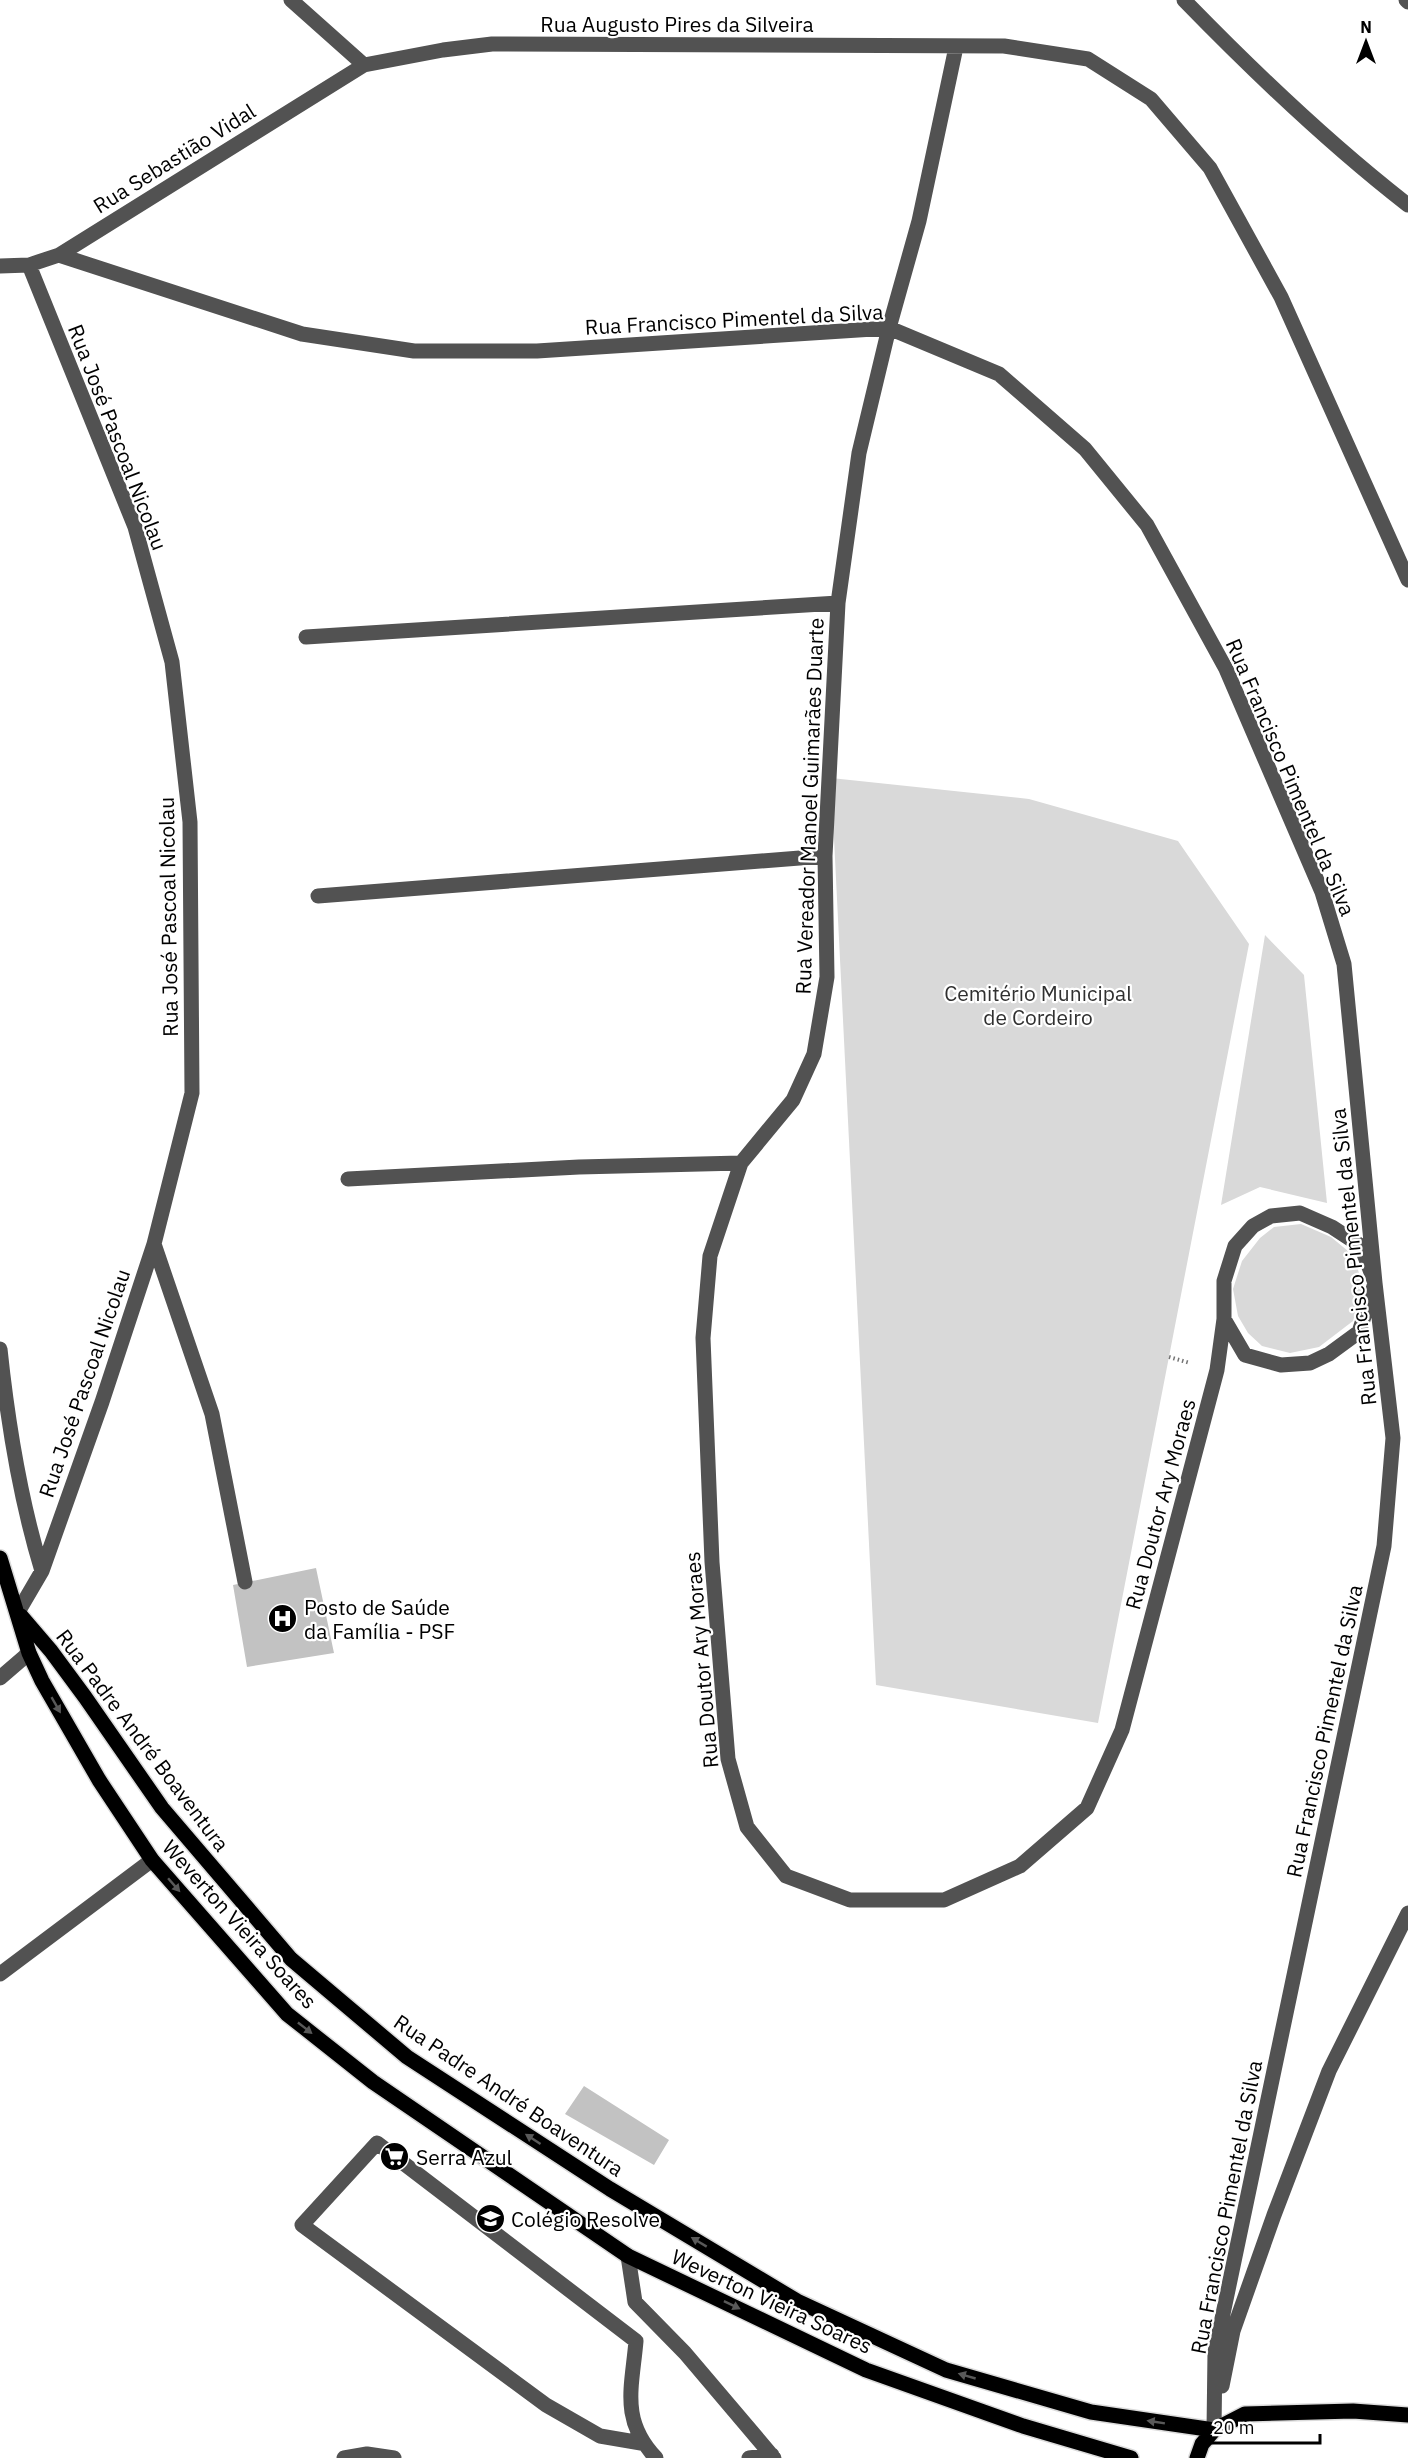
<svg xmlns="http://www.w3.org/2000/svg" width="1408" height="2458" viewBox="0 0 1408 2458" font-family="'IBM Plex Sans',sans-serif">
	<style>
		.green { fill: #d9d9d9 }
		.building { fill: #c2c2c2 }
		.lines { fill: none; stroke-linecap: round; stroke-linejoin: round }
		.major-casing { stroke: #dbdbdb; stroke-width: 18 }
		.path { stroke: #747474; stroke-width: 4; stroke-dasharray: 1.5 3; stroke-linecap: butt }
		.minor { stroke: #525252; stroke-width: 15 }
		.major { stroke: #000; stroke-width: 15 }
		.oneway { fill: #595959 }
		.labels { text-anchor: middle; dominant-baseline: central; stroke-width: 4.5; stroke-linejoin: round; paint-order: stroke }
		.street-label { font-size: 21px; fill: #000; stroke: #fff }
		.park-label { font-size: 21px; fill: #303030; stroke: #fff }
		.poi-label { font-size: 21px; fill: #000; stroke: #fff; text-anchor: start }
	</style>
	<rect width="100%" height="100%" fill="#fff"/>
	<path class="green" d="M831,778l198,21 149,42 71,103 -151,779 -222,-38z
		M1265,935l39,40 23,228 -67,-16 -39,18z
		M1301,1224l30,13 23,19 9,31 -10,34 -34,26 -29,6 -28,-7 -14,-13 -10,-17 -5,-27 9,-28 18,-23 14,-11z"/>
	<path class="building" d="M316,1568l18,85 -87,14 -14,-82z
		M584,2086l85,54 -15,25 -89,-51z"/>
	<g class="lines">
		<defs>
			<path id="major" d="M0,1558l29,95 13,28 57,99 53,80 135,154 86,68 255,174 238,114 157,56 108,32
				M21,1616l30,35 34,46 77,111 129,151 116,98 203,132 187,112 149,69 145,42 123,18
				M1197,2458l5,-14 12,-14 31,-16 108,-3 55,4"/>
		</defs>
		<use href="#major" class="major-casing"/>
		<path class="path" d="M1169,1357l21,6"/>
		<path class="minor" d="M291,0l73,65 79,-15 49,-6 512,2 84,13 63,40 59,69 71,129 127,283
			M1184,0c70,72 144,143 224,205
			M1406,0l2,2
			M59,255l243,79 112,17h123l352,-23 110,46 86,75 62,76 79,144 96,223 22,72 31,319 18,155 -9,108 -169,806 -1,78
			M29,265l106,262 37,135 18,160 2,271 -38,151 -52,158 -60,169
			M0,266l29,-1 30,-10 305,-190
			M306,637l532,-34
			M318,896l507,-40
			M741,1163l-31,93 -7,82 9,224 16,197 19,68 39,49 64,24h94l76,-34 67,-58 35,-78 95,-360 7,-51
			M348,1179l231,-12 162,-4 52,-63 21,-46 13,-77 -2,-121 13,-253 21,-150 30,-125 30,-107 37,-174
			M1300,1213l32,14 29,19 14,37 -16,49 -30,22 -19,9 -29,2 -36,-10 -21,-36v-38l11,-35 18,-20 18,-10z
			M154,1244l58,170 33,168
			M0,1349c8,76 20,150 42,222l-24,41
			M0,1678l29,-25
			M0,1974l152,-114
			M628,2256l7,46 50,51 89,105
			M1222,2386l11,-55 41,-116 55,-144 79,-158
			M641,2443l-41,-7 -54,-31 -244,-180 75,-82 259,198c-4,47 -16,79 20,117
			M344,2458l23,-4 27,4
			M749,2458l23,-3"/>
		<use href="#major" class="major"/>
	</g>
	<defs><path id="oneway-solid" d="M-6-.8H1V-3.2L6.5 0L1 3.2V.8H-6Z" transform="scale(1.5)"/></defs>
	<g class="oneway">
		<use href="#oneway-solid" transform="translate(56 1705) rotate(60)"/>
		<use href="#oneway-solid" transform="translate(174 1885) rotate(49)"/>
		<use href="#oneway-solid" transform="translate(305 2028) rotate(38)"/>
		<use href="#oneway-solid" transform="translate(533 2139) rotate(-147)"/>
		<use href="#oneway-solid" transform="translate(699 2242) rotate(-149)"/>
		<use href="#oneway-solid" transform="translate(732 2305) rotate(26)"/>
		<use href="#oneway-solid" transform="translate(967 2376) rotate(-164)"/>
		<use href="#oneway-solid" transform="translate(1156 2422) rotate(-171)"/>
	</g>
	<defs>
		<symbol id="hospital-disc" viewBox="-11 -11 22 22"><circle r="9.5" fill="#000" stroke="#fff"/><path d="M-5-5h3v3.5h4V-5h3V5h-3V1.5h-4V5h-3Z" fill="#fff"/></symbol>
		<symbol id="supermarket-disc" viewBox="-11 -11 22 22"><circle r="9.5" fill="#000" stroke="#fff"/><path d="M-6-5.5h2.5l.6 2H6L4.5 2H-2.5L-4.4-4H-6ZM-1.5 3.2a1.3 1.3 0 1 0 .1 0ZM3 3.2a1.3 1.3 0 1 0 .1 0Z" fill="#fff"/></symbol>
		<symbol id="school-disc" viewBox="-11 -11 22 22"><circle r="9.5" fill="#000" stroke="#fff"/><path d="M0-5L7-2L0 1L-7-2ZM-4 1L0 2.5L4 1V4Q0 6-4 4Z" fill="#fff"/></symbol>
	</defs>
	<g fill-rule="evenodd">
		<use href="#hospital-disc" x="266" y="1602" width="33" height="33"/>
		<use href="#supermarket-disc" x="378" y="2140" width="33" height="33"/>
		<use href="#school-disc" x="474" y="2202" width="33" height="33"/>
	</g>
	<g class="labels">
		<g class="street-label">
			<text x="677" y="24">Rua Augusto Pires da Silveira</text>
			<text transform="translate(174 158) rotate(-32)">Rua Sebastião Vidal</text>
			<text transform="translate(734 319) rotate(-3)">Rua Francisco Pimentel da Silva</text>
			<text transform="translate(118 437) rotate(69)">Rua José Pascoal Nicolau</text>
			<text transform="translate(1291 777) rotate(67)">Rua Francisco Pimentel da Silva</text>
			<text transform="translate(809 806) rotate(-88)">Rua Vereador Manoel Guimarães Duarte</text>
			<text transform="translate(168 917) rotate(-91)">Rua José Pascoal Nicolau</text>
			<text transform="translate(1353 1257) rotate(-96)">Rua Francisco Pimentel da Silva</text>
			<text transform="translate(84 1383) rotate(-71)">Rua José Pascoal Nicolau</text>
			<text transform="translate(1160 1504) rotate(-75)">Rua Doutor Ary Moraes</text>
			<text transform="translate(701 1660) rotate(-95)">Rua Doutor Ary Moraes</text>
			<text transform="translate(1324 1731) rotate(-78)">Rua Francisco Pimentel da Silva</text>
			<text transform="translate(143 1740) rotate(53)">Rua Padre André Boaventura</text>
			<text transform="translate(240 1924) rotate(48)">Weverton Vieira Soares</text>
			<text transform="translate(509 2095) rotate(34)">Rua Padre André Boaventura</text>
			<text transform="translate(1226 2207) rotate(-79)">Rua Francisco Pimentel da Silva</text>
			<text transform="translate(772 2301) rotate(25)">Weverton Vieira Soares</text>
		</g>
		<g class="park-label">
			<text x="1038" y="993">Cemitério Municipal<tspan x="1038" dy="24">de Cordeiro</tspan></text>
		</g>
		<g class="poi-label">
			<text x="304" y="1607">Posto de Saúde<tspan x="304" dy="24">da Família - PSF</tspan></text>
			<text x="416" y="2157">Serra Azul</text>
			<text x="511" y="2219">Colégio Resolve</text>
		</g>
	</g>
	<g transform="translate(1366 42)" stroke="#ffffff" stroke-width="4.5" paint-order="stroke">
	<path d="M0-4.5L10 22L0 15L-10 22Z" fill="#000000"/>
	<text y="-9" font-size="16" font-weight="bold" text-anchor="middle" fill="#000000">N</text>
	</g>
	<path d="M1204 2434v9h116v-9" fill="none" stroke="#000000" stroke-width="3"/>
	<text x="1213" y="2434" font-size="18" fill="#000000" stroke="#ffffff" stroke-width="4.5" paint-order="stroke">20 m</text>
</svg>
